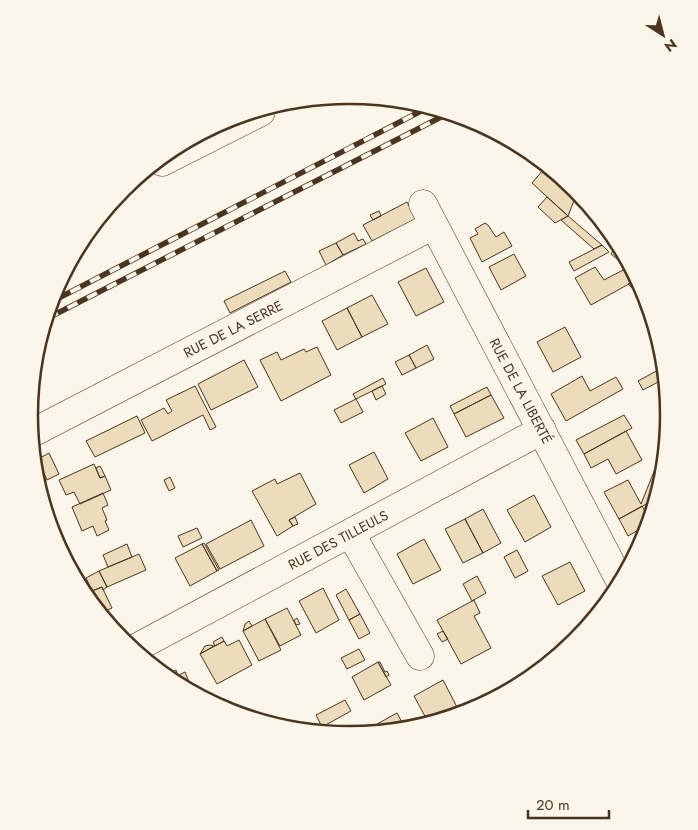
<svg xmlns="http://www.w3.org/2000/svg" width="698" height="830" viewBox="0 0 698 830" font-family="Jost,sans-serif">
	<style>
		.building { fill: #ecdcbc; stroke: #4a3520 }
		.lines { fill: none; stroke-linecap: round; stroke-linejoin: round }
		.minor-casing { stroke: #4a3520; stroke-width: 29 }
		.minor { stroke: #fbf6e9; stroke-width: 28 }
		.rail-casing { stroke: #4a3520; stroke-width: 5.5 }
		.rail { stroke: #fbf6e9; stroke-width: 4; stroke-dasharray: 11; stroke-linecap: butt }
		.labels { text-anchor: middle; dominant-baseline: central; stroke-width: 4; stroke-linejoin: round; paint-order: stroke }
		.street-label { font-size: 14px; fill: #4a3520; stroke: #fbf6e9 }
		.rim { fill: none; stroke: #4a3520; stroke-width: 2.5 }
	</style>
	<rect width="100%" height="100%" fill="#fbf6e9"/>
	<path class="building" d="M543,167l33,22 1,2 -2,7 -33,-29z
		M543,170l32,28 -7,18 -36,-33z
		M547,197l21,19 -13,7 -17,-16z
		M407,202l9,17 -44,22 -9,-16z
		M379,211l2,5 -8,4 -3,-5z
		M568,216l34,29 -8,4 -33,-29z
		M485,223l3,2 8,12 8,-5 8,14 -30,16 -12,-24 8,-4 -3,-5z
		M354,233l4,8 5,-2 3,5 -23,11 -7,-12z
		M336,243l7,12 -17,10 -7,-14z
		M602,245l7,7 -35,19 -5,-9z
		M615,247l15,23 -19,-16z
		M514,254l12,22 -25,14 -12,-23z
		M595,267l9,13 23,-12 9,12 -45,25 -16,-27z
		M426,268l18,34 -28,14 -18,-34z
		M285,271l6,11 -61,31 -6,-12z
		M636,280l9,13 2,9 -19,-18z
		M372,295l16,29 -26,13 -15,-29z
		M347,308l15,29 -25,13 -15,-29z
		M565,327l16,30 -28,15 -16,-30z
		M427,345l7,14 -18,9 -7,-13z
		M317,347l14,28 -50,26 -21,-41 17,-8 4,8 23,-11 2,3z
		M409,355l7,13 -14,7 -7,-13z
		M244,360l14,27 -47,23 -13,-26z
		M660,369l2,11 -19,10 -5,-9z
		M582,376l8,15 26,-14 7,12 -57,32 -15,-27z
		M383,378l3,6 -30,15 -3,-5z
		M195,386l21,41 -6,3 -7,-15 -51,26 -11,-21 23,-12 4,6 4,-3 -6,-11z
		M382,386l4,8 -10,6 -4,-9z
		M487,387l4,8 -37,19 -4,-8z
		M491,395l13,23 -38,19 -12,-23z
		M356,399l7,13 -22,11 -7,-13z
		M624,415l8,13 -48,26 -8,-14z
		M137,416l8,17 -50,24 -9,-16z
		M433,418l15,29 -27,14 -16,-28z
		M626,431l16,29 -26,14 -8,-15 -17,9 -7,-14z
		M374,452l14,27 -24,14 -15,-28z
		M49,453l10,21 -12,6 -9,-21z
		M659,459l1,1 -8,41 -33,18 -15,-27 24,-12 13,24z
		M94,464l6,14 5,-2 6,14 -31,14 -6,-12 -8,3 -7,-15z
		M100,466l5,10 -5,2 -4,-10z
		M300,473l16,31 -27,16 4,6 -16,10 -25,-45 23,-12 2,5z
		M170,477l5,11 -6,3 -5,-11z
		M103,493l5,12 -6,3 5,12 -2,1 4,9 -12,6 -4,-10 -11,5 -10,-24z
		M534,495l17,32 -26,15 -18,-32z
		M642,506l7,12 -2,7 -19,11 -9,-17z
		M483,509l18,34 -18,10 -18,-34z
		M295,517l3,7 -5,2 -4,-6z
		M465,519l18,34 -20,10 -18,-34z
		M251,520l13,26 -44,23 -14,-25z
		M197,528l5,10 -19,9 -5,-11z
		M424,539l17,31 -28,14 -16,-30z
		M204,543l15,27 -2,1 -15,-27z
		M127,544l5,13 -24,10 -5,-12z
		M202,544l15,27 -27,15 -15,-28z
		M517,550l11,21 -13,7 -11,-21z
		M139,554l7,16 -39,17 -8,-16z
		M570,562l15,29 -27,14 -16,-29z
		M99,571l8,16 -4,3 -1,-3 -10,4 -6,-13z
		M477,576l9,17 -14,8 -9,-17z
		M102,587l10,21 -9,4 -11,-21z
		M323,588l16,32 -23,13 -17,-32z
		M346,589l14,25 -11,6 -13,-25z
		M474,600l6,13 -6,3 17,32 -30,16 -24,-44z
		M287,608l14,27 -21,11 -15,-27z
		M360,614l10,19 -11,6 -10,-19z
		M297,618l3,6 -4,1 -2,-5z
		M265,619l16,31 -22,11 -16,-30z
		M249,621l3,5 -9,5 2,-7z
		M443,631l5,8 -6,3 -5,-8z
		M222,637l2,4 -9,5 -2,-4z
		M239,640l13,25 -35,19 -17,-30 24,-13 3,5z
		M210,645l4,1 -14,8 5,-8z
		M359,649l6,11 -18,9 -6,-11z
		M378,662l13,23 -27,15 -12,-23z
		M378,662h2l5,10 2,-1 2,4 -3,2z
		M176,670l2,5 -3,2 -5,-4z
		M185,672l6,15 -16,-10z
		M443,680l15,29 -14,7 -17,4 -13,-24z
		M345,700l6,11 -29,16 -6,-12z
		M397,713l6,11 -24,5 -2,-5z"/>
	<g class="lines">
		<defs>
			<path id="minor" d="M162,162l99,-50
				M423,204l195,373
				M32,433l402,-208
				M351,534l69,122
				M134,649l408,-219"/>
		</defs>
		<use href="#minor" class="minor-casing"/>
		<use href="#minor" class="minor"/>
		<defs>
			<path id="rail" d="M51,302l372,-192
				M48,318l399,-204"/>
		</defs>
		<use href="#rail" class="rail-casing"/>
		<use href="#rail" class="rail"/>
	</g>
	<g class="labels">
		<g class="street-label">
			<text transform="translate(233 329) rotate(-27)">RUE DE LA SERRE</text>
			<text transform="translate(521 391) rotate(62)">RUE DE LA LIBERTÉ</text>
			<text transform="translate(338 540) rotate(-28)">RUE DES TILLEULS</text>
		</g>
	</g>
	<path d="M0 0H698V830H0ZM38 415a311 311 0 1 1 622 0a311 311 0 1 1-622 0Z" fill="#fbf6e9" fill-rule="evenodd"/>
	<path class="rim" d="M38 415a311 311 0 1 1 622 0a311 311 0 1 1-622 0Z"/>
	<g transform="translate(663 35) rotate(144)" stroke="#fbf6e9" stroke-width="4" paint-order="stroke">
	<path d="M0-4L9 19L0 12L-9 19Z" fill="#4a3520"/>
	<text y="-8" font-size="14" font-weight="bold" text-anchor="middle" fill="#4a3520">N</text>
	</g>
	<path d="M528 810v8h81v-8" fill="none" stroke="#4a3520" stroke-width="2.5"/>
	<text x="536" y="810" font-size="15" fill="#4a3520" stroke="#fbf6e9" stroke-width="4" paint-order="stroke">20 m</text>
</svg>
